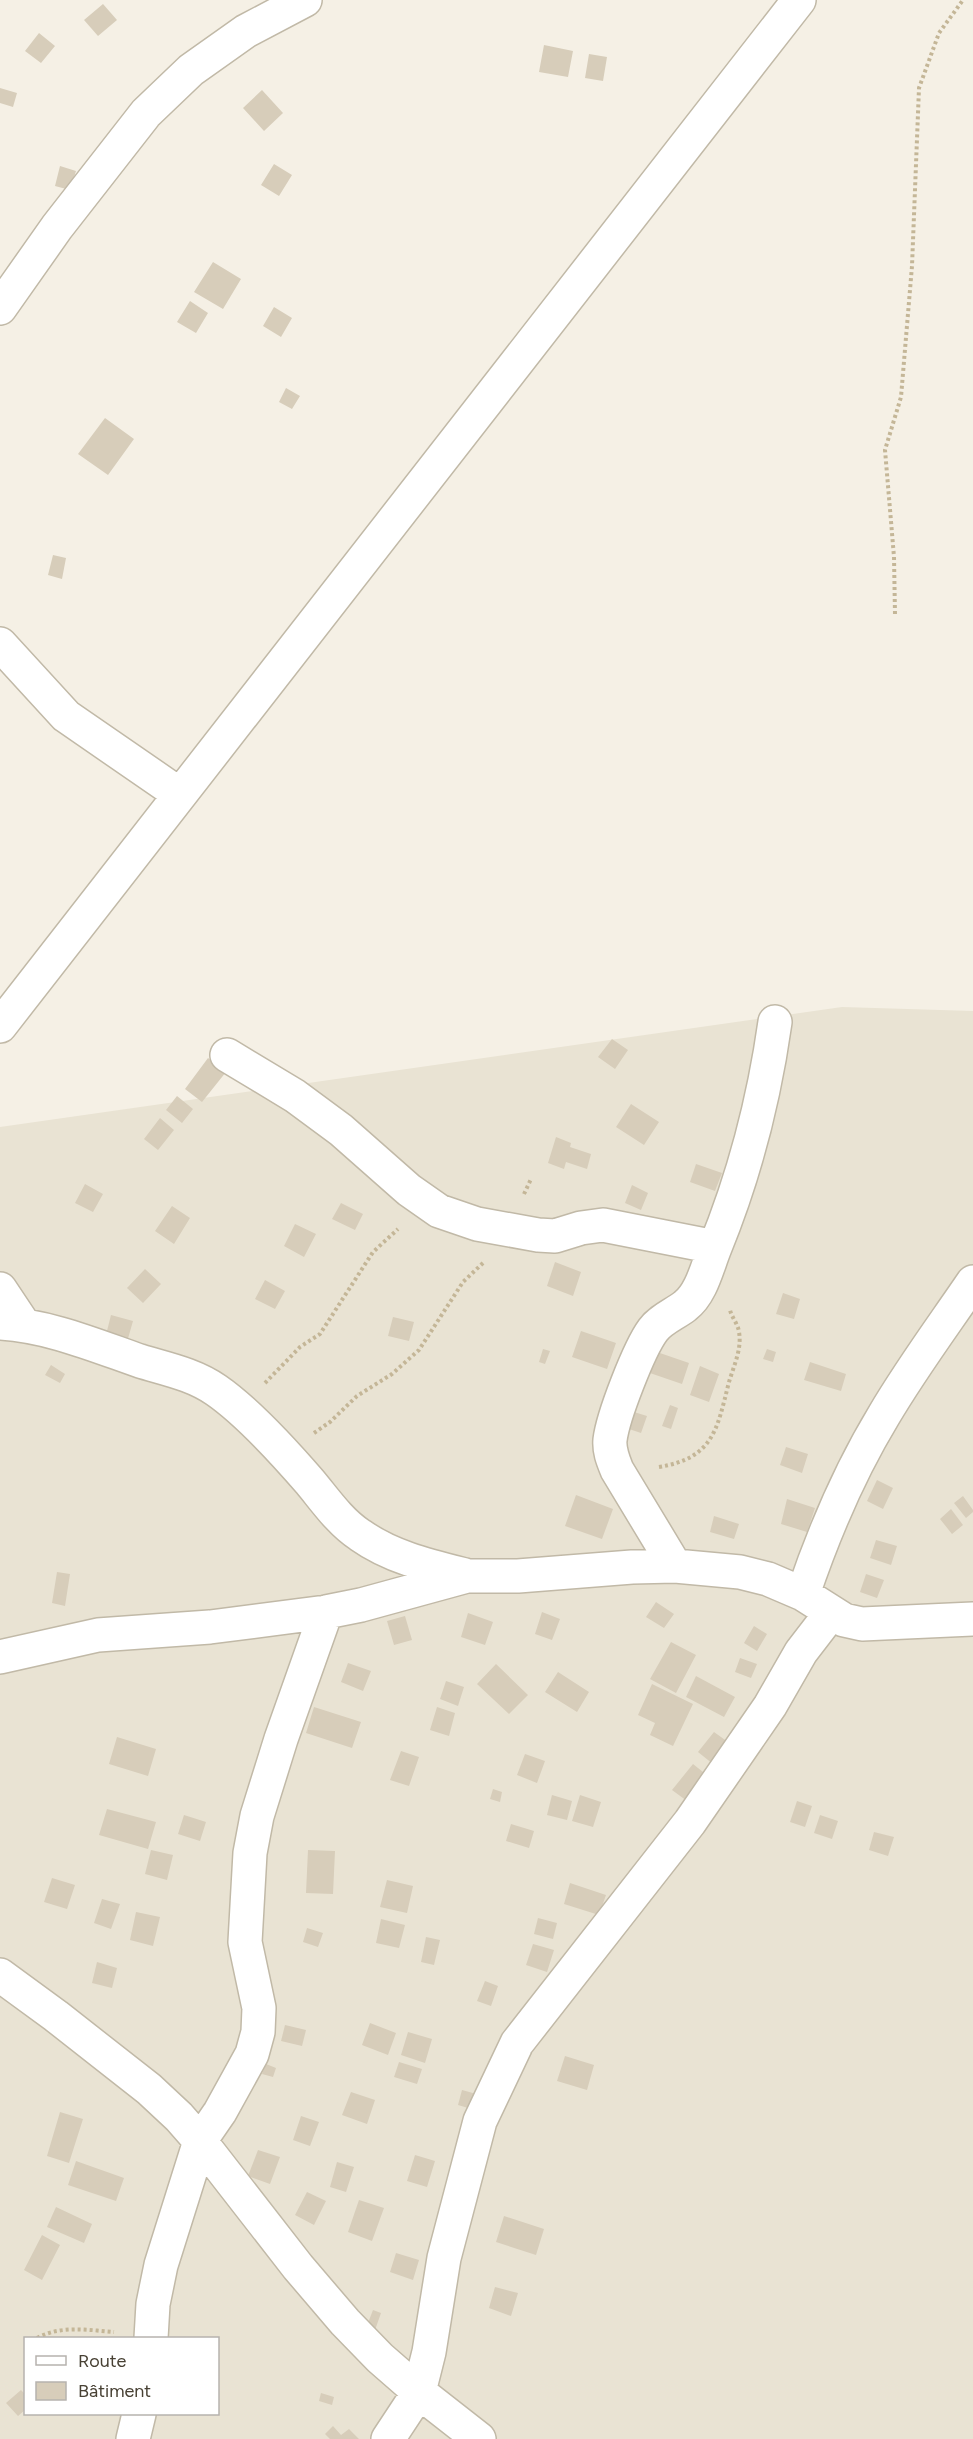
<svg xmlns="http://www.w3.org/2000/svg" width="973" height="2439" viewBox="0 0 973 2439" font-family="Figtree,sans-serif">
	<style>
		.residential { fill: #e9e3d3; fill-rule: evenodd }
		.building { fill: #d7cdba }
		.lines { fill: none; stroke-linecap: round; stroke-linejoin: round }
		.minor-casing { stroke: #c1b9a7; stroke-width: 36 }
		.path { stroke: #c4b697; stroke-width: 4; stroke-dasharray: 3 3; stroke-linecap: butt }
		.minor { stroke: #fff; stroke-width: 33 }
	</style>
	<rect width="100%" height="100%" fill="#f5f0e5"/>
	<path class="residential" d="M842,1007l131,4v1428h-973v-1312zM26,2338h192v76h-192z"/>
	<path class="building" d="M103,4l14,16 -19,16 -14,-16z
		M39,33l16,13 -14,17 -16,-12z
		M544,45l29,6 -5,26 -29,-5z
		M589,54l18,3 -4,24 -18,-3z
		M0,88l17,5 -4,14 -13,-4z
		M262,90l21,23 -19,18 -21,-23z
		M274,164l18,11 -13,21 -18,-11z
		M60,166l16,5 -6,19 -15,-4z
		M213,262l28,17 -18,30 -29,-17z
		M190,301l18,12 -12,20 -19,-11z
		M274,307l18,11 -11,19 -18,-11z
		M286,388l14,8 -8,13 -13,-7z
		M105,418l29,21 -26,36 -30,-21z
		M53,555l13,3 -4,21 -14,-4z
		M612,1039l16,11 -13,19 -17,-12z
		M208,1058l18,14 -24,30 -17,-13z
		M177,1096l16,13 -11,14 -16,-13z
		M631,1104l28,18 -15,23 -28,-18z
		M160,1118l14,12 -16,20 -14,-11z
		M556,1137l15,6 -1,4 21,7 -4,15 -21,-7 -2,7 -16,-6z
		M696,1164l26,9 -7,18 -25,-9z
		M85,1184l18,10 -10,18 -18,-9z
		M632,1185l16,8 -7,17 -16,-7z
		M341,1203l22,11 -8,16 -23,-11z
		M172,1206l18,12 -16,26 -19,-13z
		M295,1224l21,10 -12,23 -20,-11z
		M555,1262l26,10 -8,24 -26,-10z
		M145,1269l16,15 -18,19 -16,-15z
		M265,1280l20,11 -10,18 -20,-10z
		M783,1293l17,6 -6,20 -18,-5z
		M111,1315l22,6 -6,21 -21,-7z
		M393,1317l21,5 -5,19 -21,-5z
		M581,1331l35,12 -9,26 -35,-12z
		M543,1349l7,2 -5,13 -6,-2z
		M767,1349l9,3 -3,10 -10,-3z
		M654,1351l35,12 -7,21 -35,-12z
		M810,1362l36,12 -5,17 -37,-11z
		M51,1365l14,9 -5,9 -15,-8z
		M700,1366l19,8 -10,28 -19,-7z
		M670,1405l8,3 -7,21 -9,-3z
		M634,1412l13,4 -6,17 -12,-4z
		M786,1447l22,7 -6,19 -22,-8z
		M877,1480l16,8 -10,21 -16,-8z
		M576,1495l37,14 -11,30 -37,-13z
		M963,1496l10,14v2l-7,6 -12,-15z
		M787,1499l28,9 -8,24 -26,-8z
		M951,1509l12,16 -11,9 -12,-15z
		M714,1516l25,8 -5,15 -24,-7z
		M876,1540l21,6 -6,19 -21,-7z
		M57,1572l13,2 -5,32 -13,-3z
		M866,1574l18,6 -7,18 -17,-6z
		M656,1602l18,12 -10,14 -18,-11z
		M542,1612l18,7 -8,21 -17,-6z
		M468,1613l25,9 -8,23 -24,-8z
		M405,1616l7,24 -18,5 -7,-24z
		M754,1626l13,8 -10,17 -13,-8z
		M671,1642l25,13 -20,38 -26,-14z
		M740,1658l17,6 -6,14 -16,-6z
		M348,1663l23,8 -8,20 -22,-9z
		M496,1664l32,31 -19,19 -32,-30z
		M558,1672l31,20 -12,20 -32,-20z
		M696,1676l39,21 -11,20 -38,-20z
		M446,1681l18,6 -6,19 -18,-7z
		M652,1684l41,20 -20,42 -23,-11 5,-12 -17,-8z
		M314,1707l47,15 -9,26 -46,-15z
		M437,1707l18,6 -6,23 -19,-6z
		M714,1732l21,15 -17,21 -20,-16z
		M117,1737l39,12 -8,27 -39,-12z
		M401,1751l18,6 -10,29 -19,-6z
		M525,1754l20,7 -8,22 -20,-8z
		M693,1764l15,12 -21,25 -15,-11z
		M493,1789l9,3 -2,10 -10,-3z
		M552,1795l20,6 -5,19 -20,-5z
		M580,1795l21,7 -8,25 -21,-6z
		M797,1801l15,5 -7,21 -15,-5z
		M107,1809l49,13 -8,27 -49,-14z
		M184,1815l22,7 -6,19 -22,-7z
		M820,1815l18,6 -6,18 -18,-6z
		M511,1824l23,7 -5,17 -23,-7z
		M874,1832l20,5 -6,19 -19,-6z
		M151,1850l22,5 -6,25 -22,-6z
		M308,1850l27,1 -2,43 -27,-1z
		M52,1878l23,7 -8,24 -23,-7z
		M387,1880l26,6 -6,27 -27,-6z
		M570,1883l36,12 -7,20 -35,-11z
		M102,1899l18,5 -9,25 -17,-6z
		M136,1912l24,5 -7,29 -23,-6z
		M538,1918l19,5 -4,16 -19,-5z
		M381,1919l24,6 -6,23 -23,-5z
		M307,1928l16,5 -5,14 -15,-5z
		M426,1937l14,3 -6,25 -13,-3z
		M533,1944l21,6 -7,22 -21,-7z
		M97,1962l20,6 -5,20 -20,-5z
		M485,1981l13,5 -7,20 -14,-5z
		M370,2023l26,10 -8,22 -26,-10z
		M285,2025l21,5 -4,16 -21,-5z
		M408,2032l24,7 -7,24 -24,-8z
		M565,2056l29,9 -7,25 -30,-9z
		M399,2062l23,7 -5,15 -23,-7z
		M266,2064l10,4 -3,9 -11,-3z
		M462,2090l18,5 -5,15 -17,-5z
		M351,2092l24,8 -8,24 -25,-9z
		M60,2112l23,7 -14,44 -22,-7z
		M301,2116l18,6 -9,24 -17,-6z
		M258,2150l22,7 -10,27 -22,-8z
		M415,2155l20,6 -8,26 -20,-6z
		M76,2161l48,17 -8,23 -48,-16z
		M337,2162l17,5 -8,25 -16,-5z
		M307,2192l19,9 -12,24 -19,-10z
		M359,2200l25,8 -12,33 -24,-9z
		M56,2207l36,17 -8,19 -37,-16z
		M504,2216l40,13 -8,26 -40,-13z
		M42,2235l18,10 -18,35 -18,-10z
		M396,2253l23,7 -6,20 -23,-8z
		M495,2287l23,6 -7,23 -22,-8z
		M373,2310l8,3 -6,17 -9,-2z
		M21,2390l5,5v14l-8,7 -12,-13z
		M321,2393l13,4 -2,8 -13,-4z
		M333,2426l8,9 8,-6 10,10h-29l-5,-5z"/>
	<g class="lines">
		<defs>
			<path id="minor" d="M0,308l57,-81 89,-114 45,-43 55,-39 59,-31
				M0,644l66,72 113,78
				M0,1026l799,-1026
				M227,1055l68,41 46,34 68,60 30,21 38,13 61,11 17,1 26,-8 22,-3 112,22
				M0,1289l24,36
				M0,1323c49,3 94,22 140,38 26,8 53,13 76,29 32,22 68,62 94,92 15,18 30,40 50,53 31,22 69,31 105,40
				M675,1566l-58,-96c-4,-10 -8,-19 -7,-30 3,-24 29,-91 43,-110 8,-11 22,-16 32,-24 16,-12 22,-38 29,-56 30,-73 50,-150 61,-228
				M803,1594c21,-62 47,-123 81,-179 27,-46 59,-89 89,-133
				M0,1657l98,-22 112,-8 116,-15 35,-7 106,-29h51l114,-9 43,-1 65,6 28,7 35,15 41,26 18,4 111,-5
				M0,1975l56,41 93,73 30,28 21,24 98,126 47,55 35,36 39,34 60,47
				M151,2338l2,-34 8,-39 39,-124 20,-29 32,-58 6,-22 1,-24 -14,-66 5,-89 7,-37 24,-77 45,-127
				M133,2439l6,-25
				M388,2439l31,-47 10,-40 15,-94 36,-137 37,-78 173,-221 80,-116 31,-54 30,-39"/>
		</defs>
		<use href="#minor" class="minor-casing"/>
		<path class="path" d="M895,614l-1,-57 -9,-107 16,-53 11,-131 7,-178 20,-55 24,-33
			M524,1194l7,-15
			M265,1383l35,-36 20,-13 53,-82 25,-23
			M314,1433l16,-11 27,-26 35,-22 27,-24 44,-68 21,-20
			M659,1467c55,-9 58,-38 70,-85 5,-17 13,-33 10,-50 -1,-8 -7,-14 -9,-22
			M37,2338c24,-13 51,-8 77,-6"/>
		<use href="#minor" class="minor"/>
	</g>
	<rect x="24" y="2337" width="195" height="78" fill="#ffffff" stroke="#b6b3ae" stroke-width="1.5"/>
	<rect x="36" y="2356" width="30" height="9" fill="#ffffff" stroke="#b6b3ae" stroke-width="1.5"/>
	<text x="78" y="2367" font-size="18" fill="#484134">Route</text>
	<rect x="36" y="2382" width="30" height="18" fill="#d7cdba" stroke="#b6b3ae" stroke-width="1.5"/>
	<text x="78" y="2397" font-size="18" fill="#484134">Bâtiment</text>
</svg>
